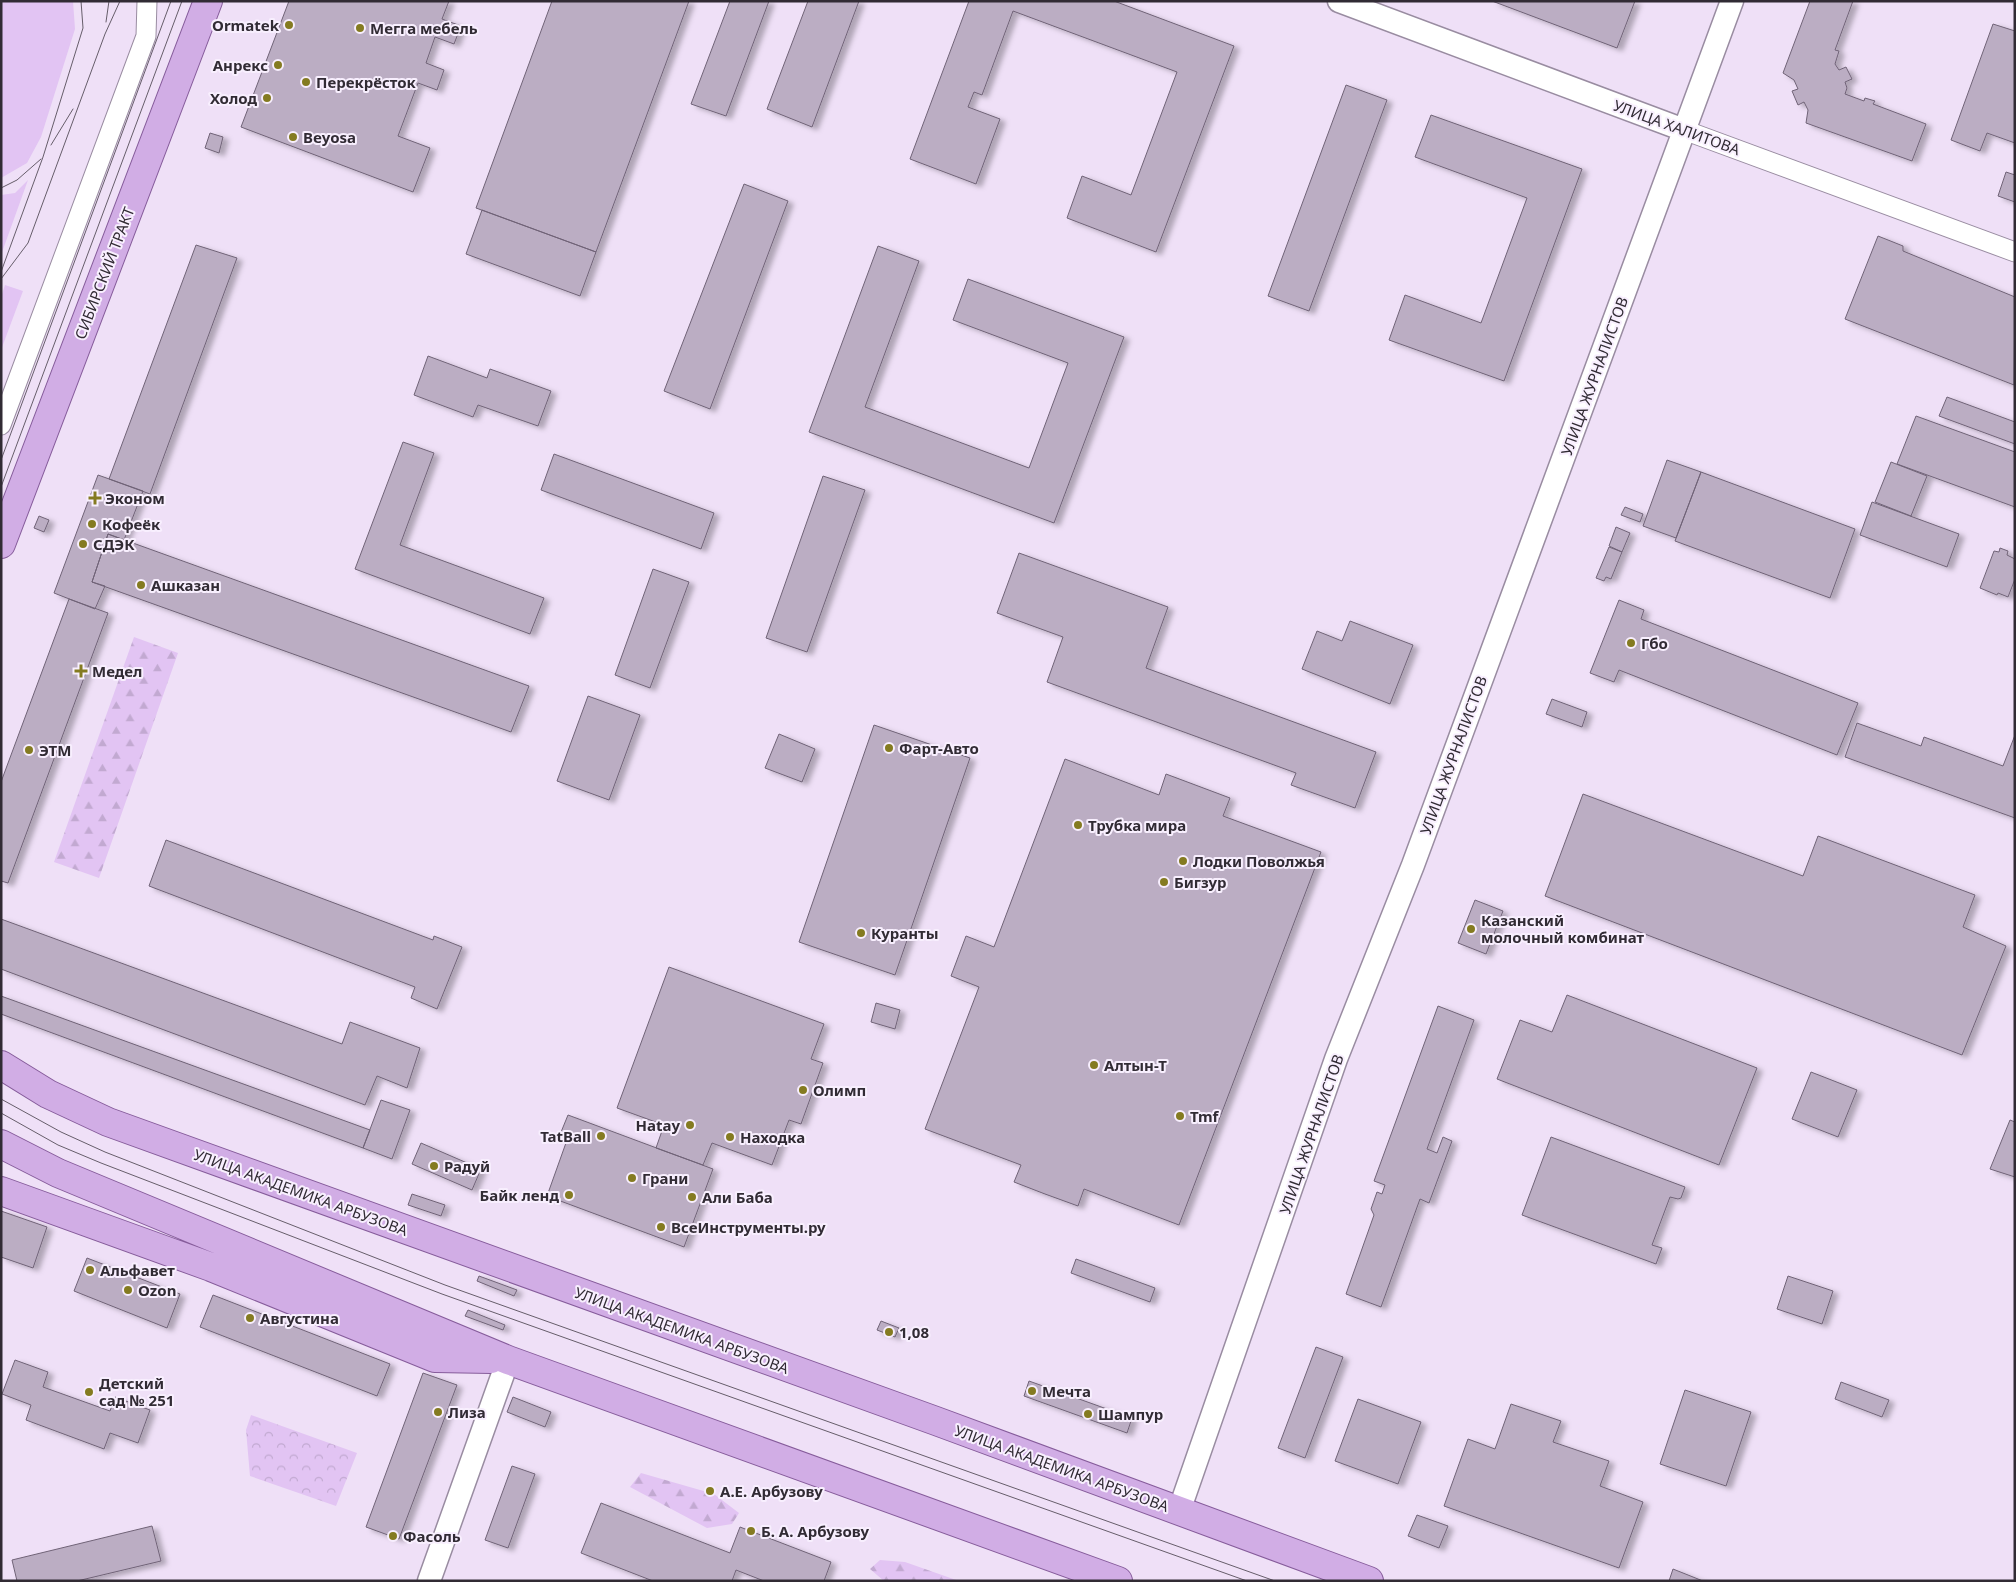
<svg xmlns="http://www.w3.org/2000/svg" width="2016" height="1582" viewBox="0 0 2016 1582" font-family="'Noto Sans',sans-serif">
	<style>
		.grass { fill: #e2c4f3 }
		.forest { fill: url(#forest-firs) }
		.park { fill: url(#park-crowns) }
		.building { fill: #bbadc3; stroke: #706377; filter: url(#shadow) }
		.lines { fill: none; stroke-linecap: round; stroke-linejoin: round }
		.minor-casing { stroke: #998ca1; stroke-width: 21 }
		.tertiary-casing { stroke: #998ca1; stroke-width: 25 }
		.primary-casing { stroke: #865c9b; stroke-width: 30 }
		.minor { stroke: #fff; stroke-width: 19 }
		.tertiary { stroke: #fff; stroke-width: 22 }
		.primary { stroke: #d1ade5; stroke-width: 28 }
		.tram { stroke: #665d6a; stroke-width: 1 }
		.poi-dot { fill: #847b21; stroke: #f8effe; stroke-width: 2 }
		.labels { text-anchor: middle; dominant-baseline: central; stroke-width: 4; stroke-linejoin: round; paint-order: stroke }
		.poi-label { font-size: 15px; font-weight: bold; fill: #312b34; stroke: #f8effe; text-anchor: start }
		.street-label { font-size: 15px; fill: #312b34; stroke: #f8effe }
	</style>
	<defs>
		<pattern id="forest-firs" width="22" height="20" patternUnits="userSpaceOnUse" patternTransform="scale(1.25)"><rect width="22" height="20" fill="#e2c4f3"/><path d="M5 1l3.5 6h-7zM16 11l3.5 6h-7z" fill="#c2a9d1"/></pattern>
		<pattern id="park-crowns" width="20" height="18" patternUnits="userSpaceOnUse" patternTransform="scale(1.25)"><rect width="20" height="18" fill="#e2c4f3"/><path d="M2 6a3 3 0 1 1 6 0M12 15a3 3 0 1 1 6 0" fill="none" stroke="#c2a9d1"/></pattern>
		<filter id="shadow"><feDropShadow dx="5.5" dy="3" stdDeviation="2.5" flood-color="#0004"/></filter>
	</defs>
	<rect width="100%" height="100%" fill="#efe0f7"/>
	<path class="grass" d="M1,1h72l2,28 -34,108 -14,26 -26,15z
		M28,180l-27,75v-60l14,-2z
		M5,285l18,6 -22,59v-53z"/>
	<path class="forest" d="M134,637l44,16 -79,225 -45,-16z
		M641,1473l73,21 25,19 -7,11 -25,4 -77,-41z
		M880,1560l25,2 54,19h-75l-14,-12z"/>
	<path class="park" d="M251,1415l106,38 -21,53 -86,-30 -4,-46z"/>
	<path class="building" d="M289,1h160l-7,18 19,7 -7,18 -19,-7 -9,26 18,7 -7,20 -19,-7 -20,53 32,12 -17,44 -172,-65z
		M552,1h137l-93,251 -120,-44z
		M730,1h39l-43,115 -35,-12z
		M808,1h51l-47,126 -45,-18z
		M969,1h145l120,45 -78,206 -89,-34 15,-42 49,19 46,-123 -164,-61 -31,84 -8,-3 -6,15 32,12 -24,65 -66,-25z
		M1492,1h143l-18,47z
		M1810,1h43l-18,49 4,1 -4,13 4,6 7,-3 6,12 -7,3 2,6 -2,6 19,7 1,-3 10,3 -2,3 53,20 -14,37 -106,-38 2,-13 -4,-8 -6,3 -6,-14 6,-2 -4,-9 -11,-7z
		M1993,24l22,7v112l-28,-10 -7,18 -29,-11z
		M1346,85l41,15 -78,211 -41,-15z
		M1431,115l151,54 -78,212 -115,-41 16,-45 76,28 46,-125 -112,-41z
		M210,133l13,4 -4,16 -14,-5z
		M2006,172l9,3v27l-17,-6z
		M744,184l44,17 -78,208 -46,-18z
		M482,210l114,42 -16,44 -114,-42z
		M1878,236l25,10v5l112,46 -1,88 -169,-66z
		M196,245l41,13 -87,236 -41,-15z
		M878,246l41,15 -54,146 164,61 39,-105 -115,-43 15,-41 156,58 -70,186 -245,-91z
		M428,356l59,22 3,-9 61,22 -13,35 -60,-21 -5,12 -59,-22z
		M1947,397l68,25v22l-76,-28z
		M1916,416l99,36v55l-118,-43z
		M403,442l31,11 -34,92 144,53 -14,36 -175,-65z
		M554,454l160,59 -13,36 -160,-59z
		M1667,460l34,12 -25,66 -33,-12z
		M1891,462l36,14 -16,40 -36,-14z
		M1701,472l154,57 -25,69 -155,-57z
		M98,475l45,16 -19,49 -16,-6 -16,48 13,4 -10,23 -41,-16z
		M823,476l42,14 -58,162 -41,-14z
		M1872,502l87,32 -12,33 -87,-32z
		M1625,507l18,7 -3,8 -19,-7z
		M39,516l10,4 -5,12 -10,-4z
		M1616,527l14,6 -8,19 -13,-6z
		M108,534l421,152 -18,46 -419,-150z
		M1609,547l13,5 -11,27 -5,-2 -2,4 -8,-3z
		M2000,548l8,3 -1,4 8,4v20l-7,18 -10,-4 -1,2 -17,-7 14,-37 5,1z
		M1019,553l149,54 -22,61 230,84 -21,56 -64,-23 5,-12 -249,-91 16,-45 -66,-24z
		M653,569l36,13 -39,106 -35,-13z
		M69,599l39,14 -100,270 -7,-2v-99z
		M1619,600l25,10 -3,9 217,84 -21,52 -218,-85 -5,12 -24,-9z
		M1350,621l63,24 -23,59 -88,-35 15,-38 25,10z
		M588,696l52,19 -31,85 -52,-19z
		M1552,699l35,13 -5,15 -36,-13z
		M1857,723l64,23 3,-9 79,29 12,-31v83l-170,-61z
		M874,725l96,33 -75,217 -96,-33z
		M779,734l36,15 -13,33 -37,-14z
		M1065,759l94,36 7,-21 64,24 -7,18 98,36 -142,373 -95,-36 -6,17 -33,-12 -31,-12 7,-17 -96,-36 54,-142 -28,-11 15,-40 28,11z
		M1583,794l220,82 15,-40 157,59 -12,32 43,19 -44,109 -417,-159z
		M166,840l267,100 1,-4 28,11 -25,62 -26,-11 4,-11 -266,-101z
		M1475,900l28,11 -17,43 -28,-11z
		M1,919l341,125 8,-22 70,26 -13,40 -30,-12 -12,29 -364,-136z
		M669,967l155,57 -13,35 12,4 -22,61 -12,-4 -17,45 -60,-22 -9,22 -47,-17 8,-23 -47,-17z
		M1567,995l190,73 -38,97 -222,-86 23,-59 32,12z
		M1,996l369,134 -7,18 -362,-134z
		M876,1003l24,7 -5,19 -24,-7z
		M1438,1006l36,14 -47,129 10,4 6,-16 9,4 -23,62 -9,-4 -39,108 -35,-13 28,-79 -3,-6 6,-17 5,2 3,-9 -11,-4z
		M1811,1072l46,18 -19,47 -46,-18z
		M381,1100l29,10 -18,49 -29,-11z
		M568,1115l145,54 -29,78 -137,-51 20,-56 -8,-3z
		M2010,1120l5,2v55l-25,-8z
		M1551,1137l134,50 -4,11 -3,1 -8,-2 -18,48 10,3 -6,16 -134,-49z
		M421,1143l60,26 -9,21 -60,-26z
		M412,1194l33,11 -4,11 -33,-11z
		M1,1211l46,16 -14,41 -32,-11z
		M87,1258l93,36 -13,34 -93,-37z
		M1076,1259l79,29 -5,14 -79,-29z
		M479,1276l38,14 -3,6 -37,-15z
		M1788,1276l45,15 -11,33 -45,-15z
		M213,1295l177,69 -13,32 -177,-69z
		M468,1310l37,15 -2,5 -38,-14z
		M881,1321l18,7 -4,9 -18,-7z
		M1316,1347l27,10 -38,101 -27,-10z
		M15,1360l33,12 -5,15 67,24 5,-14 35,13 -12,33 -28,-10 -6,16 -78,-29 5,-15 -29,-11z
		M423,1373l34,12 -58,154 -33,-12z
		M1029,1381l103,37 -5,15 -103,-37z
		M1841,1382l48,18 -7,17 -47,-18z
		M1685,1390l66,22 -25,74 -66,-22z
		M513,1397l38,15 -6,15 -38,-15z
		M1358,1399l63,23 -23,62 -63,-23z
		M1511,1404l50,17 -8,21 56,19 -9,25 43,16 -24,66 -175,-62 24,-67 27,10z
		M512,1466l23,8 -27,74 -23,-8z
		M601,1503l129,50 10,-26 91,35 -7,19h-60l-28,-11 -4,11h-79l-72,-28z
		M1417,1515l31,11 -9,22 -31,-12z
		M152,1526l9,35 -84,20h-60l-5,-21z
		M1673,1569l30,12h-34z"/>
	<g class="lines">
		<defs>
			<path id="minor" d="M1684,130l331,122
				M1,425l145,-389 1,-35"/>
			<path id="tertiary" d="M1339,1l345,129
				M1179,1511l157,-452 77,-194 319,-864
				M429,1581l79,-221"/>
			<path id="primary" d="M1,544l207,-543
				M1,1065l47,29 60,28 828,299 433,160
				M1,1144l57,29 450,187 610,221
				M1,1191l210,76 224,91 56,1"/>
		</defs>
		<use href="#minor" class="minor-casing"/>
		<use href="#tertiary" class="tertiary-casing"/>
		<use href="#primary" class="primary-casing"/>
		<use href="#minor" class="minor"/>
		<use href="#tertiary" class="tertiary"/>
		<use href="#primary" class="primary"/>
		<path class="tram" d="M106,22l3,-21
			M51,145l22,-36
			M1,188l16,-8 24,-21
			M1,272l42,-115 40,-129 -2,-27
			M1,279l27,-36 77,-209 15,-33
			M1,460l170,-459
			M1,487l181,-486
			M1,1099l60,33 44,20 340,133 830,296
			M1,1113l57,32 43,18 341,131 805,287"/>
	</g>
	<g class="poi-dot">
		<circle cx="289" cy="25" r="5"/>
		<circle cx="360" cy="28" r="5"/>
		<circle cx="278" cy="65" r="5"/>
		<circle cx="306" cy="82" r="5"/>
		<circle cx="267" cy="98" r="5"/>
		<circle cx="293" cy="137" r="5"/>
		<path d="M92.5 490.5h5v5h5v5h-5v5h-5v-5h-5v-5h5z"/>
		<circle cx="92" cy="524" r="5"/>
		<circle cx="83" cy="544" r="5"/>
		<circle cx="141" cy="585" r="5"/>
		<circle cx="1631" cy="643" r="5"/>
		<path d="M78.5 663.5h5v5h5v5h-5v5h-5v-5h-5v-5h5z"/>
		<circle cx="889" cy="748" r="5"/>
		<circle cx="29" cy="750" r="5"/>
		<circle cx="1078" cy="825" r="5"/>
		<circle cx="1183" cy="861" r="5"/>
		<circle cx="1164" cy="882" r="5"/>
		<circle cx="1471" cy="929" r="5"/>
		<circle cx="861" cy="933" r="5"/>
		<circle cx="1094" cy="1065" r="5"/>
		<circle cx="803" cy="1090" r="5"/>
		<circle cx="1180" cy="1116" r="5"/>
		<circle cx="690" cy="1125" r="5"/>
		<circle cx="601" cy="1136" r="5"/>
		<circle cx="730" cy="1137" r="5"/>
		<circle cx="434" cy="1166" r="5"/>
		<circle cx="632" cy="1178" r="5"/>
		<circle cx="569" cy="1195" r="5"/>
		<circle cx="692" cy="1197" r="5"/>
		<circle cx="661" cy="1227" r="5"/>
		<circle cx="90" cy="1270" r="5"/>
		<circle cx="128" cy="1290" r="5"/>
		<circle cx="250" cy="1318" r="5"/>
		<circle cx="889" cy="1332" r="5"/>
		<circle cx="1032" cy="1391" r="5"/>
		<circle cx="89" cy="1392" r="5"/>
		<circle cx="438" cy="1412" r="5"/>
		<circle cx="1088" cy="1414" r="5"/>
		<circle cx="710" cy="1491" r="5"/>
		<circle cx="751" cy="1531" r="5"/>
		<circle cx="393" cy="1536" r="5"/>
	</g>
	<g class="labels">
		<g class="poi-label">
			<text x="279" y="25" text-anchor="end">Ormatek</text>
			<text x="370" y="28">Мегга мебель</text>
			<text x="268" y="65" text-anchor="end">Анрекс</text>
			<text x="316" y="82">Перекрёсток</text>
			<text x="257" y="98" text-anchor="end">Холод</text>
			<text x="303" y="137">Beyosa</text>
			<text x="105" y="498">Эконом</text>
			<text x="102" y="524">Кофеёк</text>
			<text x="93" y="544">СДЭК</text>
			<text x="151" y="585">Ашказан</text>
			<text x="1641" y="643">Гбо</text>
			<text x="92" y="671">Медел</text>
			<text x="899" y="748">Фарт-Авто</text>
			<text x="39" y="750">ЭТМ</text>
			<text x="1088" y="825">Трубка мира</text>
			<text x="1193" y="861">Лодки Поволжья</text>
			<text x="1174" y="882">Бигзур</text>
			<text x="1481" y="920">Казанский<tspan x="1481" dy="17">молочный комбинат</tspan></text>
			<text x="871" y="933">Куранты</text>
			<text x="1104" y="1065">Алтын-Т</text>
			<text x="813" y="1090">Олимп</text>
			<text x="1190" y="1116">Tmf</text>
			<text x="680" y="1125" text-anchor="end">Hatay</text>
			<text x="591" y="1136" text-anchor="end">TatBall</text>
			<text x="740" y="1137">Находка</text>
			<text x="444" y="1166">Радуй</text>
			<text x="642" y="1178">Грани</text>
			<text x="559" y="1195" text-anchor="end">Байк ленд</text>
			<text x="702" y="1197">Али Баба</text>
			<text x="671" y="1227">ВсеИнструменты.ру</text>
			<text x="100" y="1270">Альфавет</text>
			<text x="138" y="1290">Ozon</text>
			<text x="260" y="1318">Августина</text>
			<text x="899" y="1332">1,08</text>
			<text x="99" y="1383">Детский<tspan x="99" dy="17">сад № 251</tspan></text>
			<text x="1042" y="1391">Мечта</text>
			<text x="448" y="1412">Лиза</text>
			<text x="1098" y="1414">Шампур</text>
			<text x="720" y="1491">А.Е. Арбузову</text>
			<text x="761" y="1531">Б. А. Арбузову</text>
			<text x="403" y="1536">Фасоль</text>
		</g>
		<g class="street-label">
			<text transform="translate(1677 127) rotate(20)">УЛИЦА ХАЛИТОВА</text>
			<text transform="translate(104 273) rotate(-69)">СИБИРСКИЙ ТРАКТ</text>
			<text transform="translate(1594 376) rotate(-70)">УЛИЦА ЖУРНАЛИСТОВ</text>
			<text transform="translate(1453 755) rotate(-70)">УЛИЦА ЖУРНАЛИСТОВ</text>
			<text transform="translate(1311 1134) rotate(-71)">УЛИЦА ЖУРНАЛИСТОВ</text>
			<text transform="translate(301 1192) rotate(20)">УЛИЦА АКАДЕМИКА АРБУЗОВА</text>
			<text transform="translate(682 1330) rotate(20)">УЛИЦА АКАДЕМИКА АРБУЗОВА</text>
			<text transform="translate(1062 1468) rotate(20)">УЛИЦА АКАДЕМИКА АРБУЗОВА</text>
		</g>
	</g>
	<rect width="2016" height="1582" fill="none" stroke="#312b34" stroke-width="5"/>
</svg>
